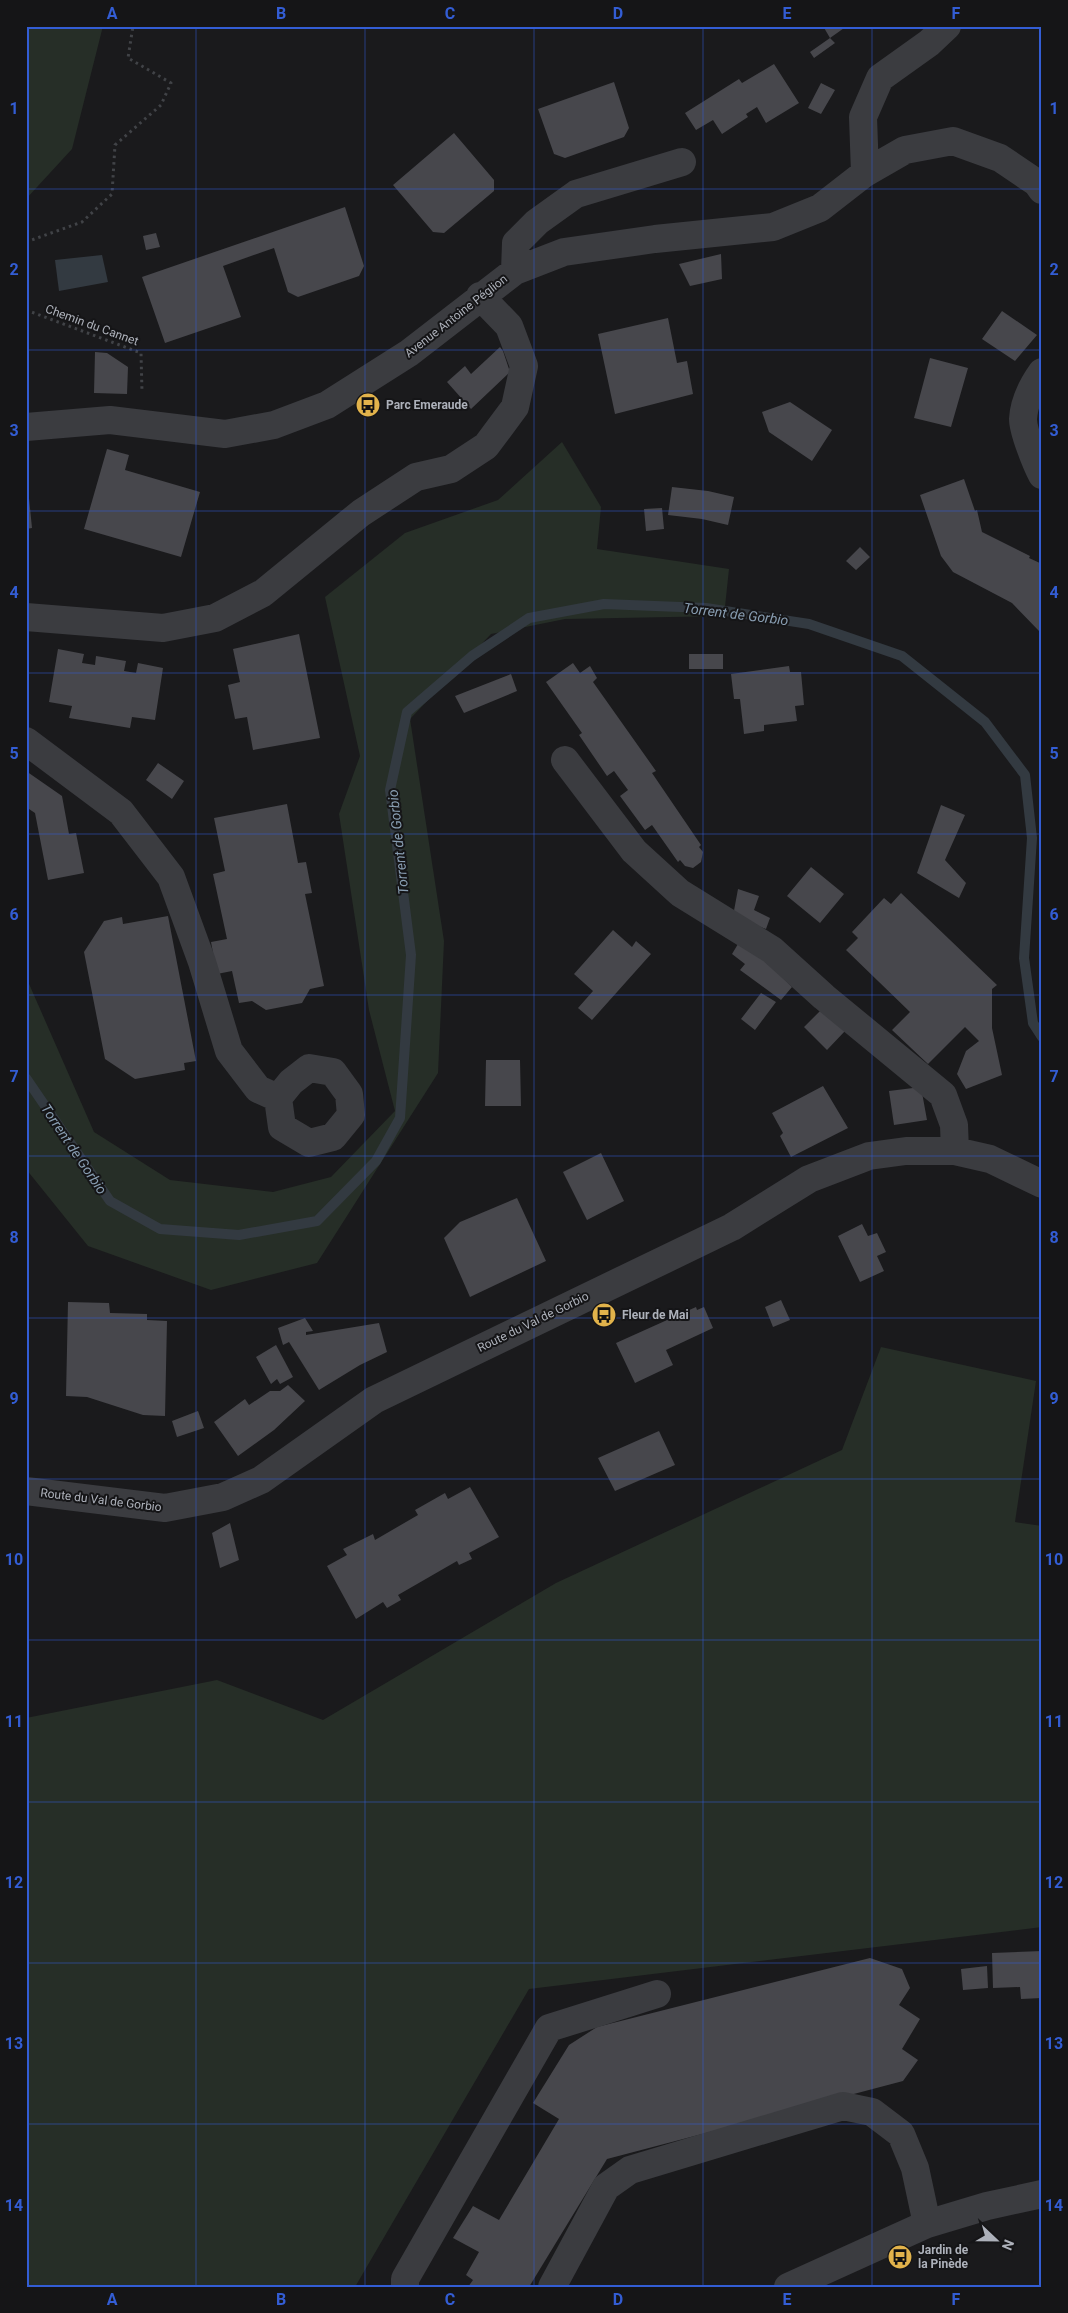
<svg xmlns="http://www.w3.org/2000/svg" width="1068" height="2313" viewBox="0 0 1068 2313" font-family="Roboto,sans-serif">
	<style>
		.green { fill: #262e27 }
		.water { fill: #333a41 }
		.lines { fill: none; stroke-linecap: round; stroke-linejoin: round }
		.stream { stroke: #333a41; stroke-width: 10 }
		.building { fill: #47474c }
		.path { stroke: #414347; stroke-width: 3; stroke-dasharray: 2.5 4; stroke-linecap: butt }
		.minor { stroke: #3b3c40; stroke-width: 28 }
		.grid { fill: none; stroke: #335dd4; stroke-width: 1; stroke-opacity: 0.55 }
		.labels { text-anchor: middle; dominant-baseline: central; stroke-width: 4; stroke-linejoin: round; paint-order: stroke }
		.street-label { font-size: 12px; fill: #adb1ba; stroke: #151517 }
		.poi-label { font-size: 12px; font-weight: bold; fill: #adb1ba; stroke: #151517; text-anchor: start }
		.water-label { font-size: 14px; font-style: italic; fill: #889db1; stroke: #151517 }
		.neatline { fill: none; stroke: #335dd4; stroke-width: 2 }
		.grid-label { font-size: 16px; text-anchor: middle; font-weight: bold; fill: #335dd4 }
	</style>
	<rect width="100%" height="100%" fill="#1a1a1c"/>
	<path class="green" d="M26,26h77l-31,123 -46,50z
		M562,442l39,65 -4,42 132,20 -5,47 -159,3 -74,15 -81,85 34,222 -6,132 -121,190 -106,27 -123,-44 -62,-77v-192l68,155 76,48 103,12 58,-15 64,-66 -26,-101 -30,-196 21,-58 -35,-159 80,-64 93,-33z
		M881,1347l155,34 -21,141 27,4v401l-513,62 -174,298h-329v-569l191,-38 106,40 233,-137 286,-133z"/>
	<path class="water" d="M102,255l6,27 -49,9 -4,-31z"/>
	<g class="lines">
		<path class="stream" d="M26,1078l84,123 50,28 79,6 78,-14 59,-60 24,-43 11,-163 -21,-165 17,-78 65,-56 57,-38 75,-14 102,4 103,16 93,32 83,66 40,53 7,63 -8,120 9,65 9,14"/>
	</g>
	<path class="building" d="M823,26h24l-17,12z
		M830,38l5,5 -21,15 -4,-6z
		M774,64l25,39 -33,20 -9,-16 -11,7 2,3 -26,17 -9,-14 -17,10 -11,-17 54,-34 3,4z
		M614,82l15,46 -5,9 -59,21 -11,-4 -16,-45z
		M821,83l14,7 -14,24 -13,-6z
		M454,133l40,47v11l-50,42 -11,-1 -40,-47z
		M345,207l19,59 -5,10 -61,21 -10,-5 -14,-44 -23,8 -28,10 18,51 -76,26 -23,-66z
		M156,233l4,14 -14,3 -3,-14z
		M721,254l1,25 -32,7 -11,-22z
		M1002,311l35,24 -22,26 -33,-22z
		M668,318l9,45 10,-2 6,33 -78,20 -17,-80z
		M500,347l3,4 7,21 -39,37 -24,-27 18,-16 6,8z
		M95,352l12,1 21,14 -1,27 -33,-1z
		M930,358l38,10 -17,59 -37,-9z
		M790,402l42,28 -20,31 -43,-29 -7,-20z
		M107,449l22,6 -4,15 75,22 -19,65 -97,-28z
		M26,468l6,60 -6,1z
		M964,479l11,32 2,-1 5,22 48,24 -1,2 13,6v64l-3,3 -27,-28 -59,-31 -12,-16 -21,-61z
		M672,487l36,4 26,6 -6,28 -26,-6 -34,-4z
		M662,508l2,21 -18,2 -2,-22z
		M860,547l10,10 -14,13 -10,-9z
		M299,634l21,104 -67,12 -6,-33 -12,2 -7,-34 12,-3 -7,-33z
		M58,649l26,5 -2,9 13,2 1,-9 30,5 -2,10 12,2 2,-10 25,5 -8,52 -23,-3 -2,11 -61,-10 3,-12 -23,-4z
		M689,654h34v15h-34z
		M573,663l7,10 10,-7 7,12 -4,4 63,89 -4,2 49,72 -2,2 4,5 -2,10 -8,6 -8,-2 -5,-6 -2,2 -26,-37 -7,5 -25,-34 8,-6 -14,-19 -7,5 -28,-41 3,-2 -36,-51z
		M789,666l1,6h11l3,33 -9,1 2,15 -33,4v6l-20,3 -4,-35h-6l-3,-25z
		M511,674l6,17 -53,22 -9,-17z
		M158,763l26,18 -12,18 -26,-19z
		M26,771l36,25 7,38 7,-1 8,40 -36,7 -13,-67 -9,-6z
		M287,804l11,59 8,-1 6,31 -7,1 19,92 -14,3 -8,14 -36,7 -14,-9 -13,2 -7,-32 -15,3 -6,-32 16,-3 -14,-65 12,-3 -11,-53z
		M941,805l24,10 -20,45 21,23 -7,15 -42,-25z
		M811,867l33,27 -24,29 -33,-27z
		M738,889l21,7 -5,14 16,8 -4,11 -33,-13z
		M901,893l96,92 -5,4v39l10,47 -36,14 -9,-15 9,-23 13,-10 -14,-14 -37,37 -36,-34 18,-18 -64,-62 12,-12 -6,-6 32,-34 7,6z
		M168,916l28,145 -12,2 1,7 -50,9 -30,-20 -21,-107 20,-31 18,-4 1,7z
		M613,930l19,17 4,-6 15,13 -59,66 -14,-12 15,-17 -19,-17z
		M741,939l47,36 -3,5 7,7 -11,13 -41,-30 5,-6 -13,-10z
		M761,993l15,9 -21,28 -14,-11z
		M822,1009l23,22 -18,19 -23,-23z
		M486,1060h34l1,46h-36z
		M823,1086l25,42 -57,29 -11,-21 3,-3 -11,-20z
		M921,1087l6,33 -33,5 -5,-34z
		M601,1153l23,48 -37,19 -24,-48z
		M517,1198l29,63 -76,36 -26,-59 16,-16z
		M862,1224l6,12 9,-3 9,19 -9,4 7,15 -24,11 -22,-46z
		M781,1300l9,20 -17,7 -8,-20z
		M68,1302l41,1 1,10 37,1v6l20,1 -2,95 -22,-1 -56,-18 -21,-1z
		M696,1307l1,3 7,-3 9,21 -47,22 7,15 -38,18 -19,-40z
		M305,1318l8,13 -7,1v3l73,-12 8,29 -27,13 -41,25 -30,-48 -6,3 -5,-17z
		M276,1345l17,32 -13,7 -3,-5 -6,5 -15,-27z
		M288,1385l17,16 -31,29 -36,26 -24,-34 31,-23 4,6 21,-14h10z
		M198,1411l6,17 -27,9 -5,-16z
		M659,1431l16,34 -60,26 -17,-33z
		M470,1487l29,50 -30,16 3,6 -13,6 -2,-4 -59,34 3,5 -14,8 -4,-6 -27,17 -29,-53 20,-11 -4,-6 30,-15 2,6 43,-25 -3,-5 30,-17 3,6z
		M230,1523l9,37 -19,8 -8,-35z
		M1042,1951v47l-21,1 -1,-12 -27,1 -1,-35z
		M870,1958l32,11 8,19 -11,17 21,14 -18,30 16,11 -15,21 -296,78 -78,128h-61l5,-7 -7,-5 13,-23 -26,-14 20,-32 26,14 60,-101 -26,-16 36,-58 28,-18z
		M987,1966l1,22 -25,2 -2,-21z"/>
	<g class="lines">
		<path class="path" d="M26,242l56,-20 30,-28 3,-49 46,-40 10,-22 -43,-25 5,-32
			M26,310l115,43 1,39"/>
		<path class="minor" d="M865,173l-2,-56 17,-39 49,-35 18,-17
			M515,271l1,-28 21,-21 39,-28 106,-32
			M1042,372c-10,14 -18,30 -19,47 0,12 13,45 19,56
			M26,427l84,-7 115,14 49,-9 53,-20 82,-52 106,-82 49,-19 91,-13 118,-12 47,-19 45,-35 40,-23 48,-9 47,17 37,25 5,7
			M26,617l137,11 52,-10 48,-25 98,-80 55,-36 35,-8 35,-23 29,-39 9,-41 -15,-40 -29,-30
			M26,741l95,71 50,65 31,85 27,89 29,38 20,9
			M565,760l69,91 46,42 92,57 52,47 119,98 11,30 1,26
			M309,1068l24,4 16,22 2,21 -18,22 -24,6 -27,-16 -4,-29 13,-16z
			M26,1491l139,17 58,-11 38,-17 113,-80 358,-173 77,-48 60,-23 37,-5h49l35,8 52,25
			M405,2287v-8l144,-251 108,-34
			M552,2287l54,-100 24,-17 213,-64 29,6 29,22 14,34 12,56
			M788,2287l139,-63 60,-18 55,-12"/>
	</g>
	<path class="grid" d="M196,26v2261M365,26v2261M534,26v2261M703,26v2261M872,26v2261M26,189h1016M26,350h1016M26,511h1016M26,673h1016M26,834h1016M26,995h1016M26,1156h1016M26,1318h1016M26,1479h1016M26,1640h1016M26,1802h1016M26,1963h1016M26,2124h1016"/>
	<defs>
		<symbol id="bus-disc" viewBox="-11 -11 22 22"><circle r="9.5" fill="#e2b34b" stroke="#151517"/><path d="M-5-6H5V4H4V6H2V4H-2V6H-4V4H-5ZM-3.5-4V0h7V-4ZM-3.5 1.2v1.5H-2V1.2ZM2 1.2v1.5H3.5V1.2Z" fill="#111"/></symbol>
	</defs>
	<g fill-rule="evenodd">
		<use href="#bus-disc" x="354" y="391" width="28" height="28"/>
		<use href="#bus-disc" x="590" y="1301" width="28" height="28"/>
		<use href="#bus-disc" x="886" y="2243" width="28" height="28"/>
	</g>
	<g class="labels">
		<g class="street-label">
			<text transform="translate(456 316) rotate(-38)">Avenue Antoine Péglion</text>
			<text transform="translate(92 325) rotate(20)">Chemin du Cannet</text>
			<text transform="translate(533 1322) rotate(-26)">Route du Val de Gorbio</text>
			<text transform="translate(101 1500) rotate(7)">Route du Val de Gorbio</text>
		</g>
		<g class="poi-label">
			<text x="386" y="405">Parc Emeraude</text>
			<text x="622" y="1315">Fleur de Mai</text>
			<text x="918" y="2250">Jardin de<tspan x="918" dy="14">la Pinède</tspan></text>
		</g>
		<g class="water-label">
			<text transform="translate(736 614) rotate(7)">Torrent de Gorbio</text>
			<text transform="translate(398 842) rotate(-96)">Torrent de Gorbio</text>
			<text transform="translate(74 1149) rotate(56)">Torrent de Gorbio</text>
		</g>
	</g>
	<rect width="1068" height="2313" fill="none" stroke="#151517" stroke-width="55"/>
	<g transform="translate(996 2240) rotate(112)" stroke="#151517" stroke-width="4" paint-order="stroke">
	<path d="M0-4L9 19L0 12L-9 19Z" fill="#adb1ba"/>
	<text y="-8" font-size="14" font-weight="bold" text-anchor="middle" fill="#adb1ba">N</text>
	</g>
	<rect x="28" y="28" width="1012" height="2258" class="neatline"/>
	<g class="grid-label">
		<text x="112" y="19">A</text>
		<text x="281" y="19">B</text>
		<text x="450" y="19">C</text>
		<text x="618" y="19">D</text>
		<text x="787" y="19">E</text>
		<text x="956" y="19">F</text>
		<text x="14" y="114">1</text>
		<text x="1054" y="114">1</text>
		<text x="14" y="275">2</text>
		<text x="1054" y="275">2</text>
		<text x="14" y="436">3</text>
		<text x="1054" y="436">3</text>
		<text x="14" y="598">4</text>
		<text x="1054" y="598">4</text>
		<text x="14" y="759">5</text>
		<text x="1054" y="759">5</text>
		<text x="14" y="920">6</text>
		<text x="1054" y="920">6</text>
		<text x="14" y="1082">7</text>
		<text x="1054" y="1082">7</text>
		<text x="14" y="1243">8</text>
		<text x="1054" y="1243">8</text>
		<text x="14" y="1404">9</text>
		<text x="1054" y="1404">9</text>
		<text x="14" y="1565">10</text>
		<text x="1054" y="1565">10</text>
		<text x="14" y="1727">11</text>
		<text x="1054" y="1727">11</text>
		<text x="14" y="1888">12</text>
		<text x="1054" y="1888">12</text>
		<text x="14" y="2049">13</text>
		<text x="1054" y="2049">13</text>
		<text x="14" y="2211">14</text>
		<text x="1054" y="2211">14</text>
		<text x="112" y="2305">A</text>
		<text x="281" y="2305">B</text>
		<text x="450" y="2305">C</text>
		<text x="618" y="2305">D</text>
		<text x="787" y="2305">E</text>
		<text x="956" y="2305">F</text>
	</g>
</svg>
